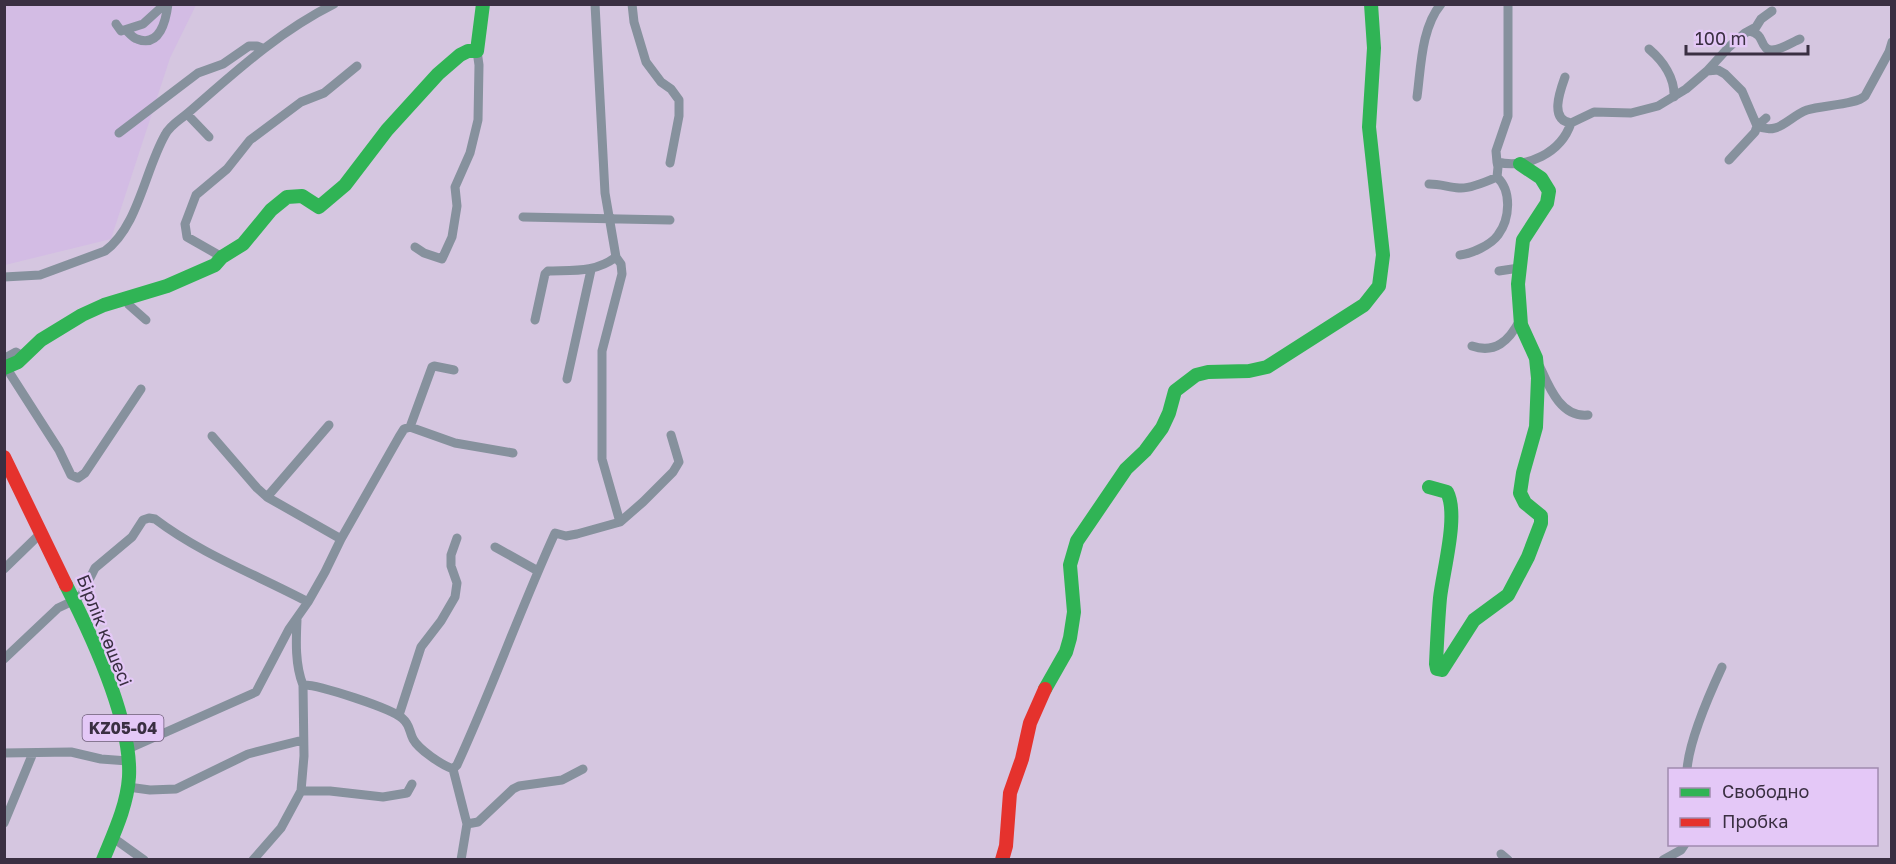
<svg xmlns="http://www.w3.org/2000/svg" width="1896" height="864" viewBox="0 0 1896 864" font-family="'Golos Text',sans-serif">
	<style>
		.built { fill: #d3bce4 }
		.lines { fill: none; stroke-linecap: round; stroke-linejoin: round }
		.street { stroke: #86919d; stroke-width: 9 }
		.fast { stroke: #30b455; stroke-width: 14 }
		.jam { stroke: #e5322d; stroke-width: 14 }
		.labels { text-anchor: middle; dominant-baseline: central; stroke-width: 4.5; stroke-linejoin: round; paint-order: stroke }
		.shield { fill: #e4c8f7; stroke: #6d5d78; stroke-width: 1.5 }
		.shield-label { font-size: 16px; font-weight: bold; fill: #3a2f42 }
		.street-label { font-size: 18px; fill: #3a2f42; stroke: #e4c8f7 }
	</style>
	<rect width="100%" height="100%" fill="#d5c6e0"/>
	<path class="built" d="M4,5h192l-26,53 -59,181 -106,26z"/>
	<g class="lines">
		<path class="street" d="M595,4l10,189 11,64 5,7 1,10 -20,77v108l18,63
			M632,4l2,18 12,40 15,20 10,7 8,11v16l-9,47
			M1508,4v112l-12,35 1,11c30,7 64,-9 74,-39l23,-11 37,1 27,-7 28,-17 21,-18 11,-1 7,4 17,17 15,35 -2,6 -26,28
			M116,24l5,7 22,-7 22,-20
			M126,30c3,3 7,8 11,9 23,9 29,-19 31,-35
			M1749,31c15,4 10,10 17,17 8,7 26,-6 34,-9
			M1649,49c14,12 26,29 25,48
			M1707,71l22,-24 16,-14 11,-6 5,-8 11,-8
			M1565,77c-5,14 -16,43 6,46
			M1417,97c4,-29 4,-69 24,-93
			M187,114l22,23
			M1766,118l-9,8c22,10 31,-9 50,-16 15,-5 49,-5 58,-14l24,-44 3,-10
			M119,133l79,-60 25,-9 26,-18h8l5,2
			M1429,184c11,0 19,3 30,4 9,1 29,-7 38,-11l1,-10 -1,-5
			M523,217l147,3
			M415,247l9,6 18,6 10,-22 5,-31 -2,-19 15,-34 8,-33 1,-55 -2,-14
			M1460,255c11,-1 31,-10 38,-20 12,-16 14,-44 -1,-58
			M222,257l-35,-20 -2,-13 11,-29 31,-26 23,-29 51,-38 23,-9 33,-27
			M1499,271l20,-3
			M4,277l36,-2 65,-24c33,-24 40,-81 60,-116 5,-10 15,-15 23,-22 46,-40 90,-81 146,-109
			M126,299l3,6 17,15
			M535,320l10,-46 3,-3c25,-1 47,2 68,-14
			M1472,346c23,8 37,-5 48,-26
			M4,363l3,-6 9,-5 8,5
			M8,367l1,5 50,78 12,25 7,3 7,-5 56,-84
			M1540,367c9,20 21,51 48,48
			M567,379l24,-109
			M410,427l45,16 58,10
			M212,436l45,52 10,9 74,42
			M267,497l62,-72
			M495,547l43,24
			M4,569l36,-35
			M4,659l54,-51 17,-8 7,-6 13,-26 37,-31 11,-17 6,-2 6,1c46,35 102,56 153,83
			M303,685c14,-1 91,24 100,34 7,6 6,12 10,20 6,11 29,26 40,30
			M399,715l22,-68 20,-26 14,-24 2,-14 -6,-17v-11l6,-17
			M128,749l128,-57 33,-63 19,-27 17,-30 16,-33 58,-102 5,-8 6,-2 22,-60 2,-1 20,4
			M4,753l67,-1 30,7 27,2
			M1687,770c2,-30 22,-75 35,-103
			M128,787l22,3 26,-1 72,-35 55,-14
			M301,791h29l53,6 24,-4 5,-9
			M4,823l29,-70
			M467,824l11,-2 35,-33 6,-3 43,-6 21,-11
			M112,837l32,23
			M1501,854l7,6
			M253,860l28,-32 20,-37 3,-35 -1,-71c-8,-20 -7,-44 -6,-65
			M461,860l6,-36 -14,-55 4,-4c35,-76 63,-155 98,-232l11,3 11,-2 43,-12 23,-20 30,-30 6,-10 -8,-27
			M1663,860l18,-10 4,-6"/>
		<path class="fast" d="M4,368l14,-6 23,-22 41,-25 22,-10 63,-19 48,-21 7,-8 21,-13 28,-34 16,-13 15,-1 17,11 26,-22 42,-55 51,-56 22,-19 8,-4h9l6,-47
			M1429,487l18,5c12,23 -4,79 -7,106 -2,22 -3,44 -4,66l1,5 5,1 32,-50 34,-25 20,-38 13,-34v-7l-16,-13 -5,-10 3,-20 13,-46 2,-49 -2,-20 -15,-33 -3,-41 5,-44 24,-37 2,-12 -8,-13 -21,-14
			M66,585c25,49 66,136 63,192 -2,29 -15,56 -26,83
			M1045,689l21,-37 4,-14 4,-26 -4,-47 7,-24 49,-72 19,-18 17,-23 7,-15 6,-22 21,-16 12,-3 41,-1 18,-4 97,-62 15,-19 4,-31 -14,-128 5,-79 -3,-44"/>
		<path class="jam" d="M4,457l62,128
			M1002,860l4,-14 4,-53 12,-34 8,-36 15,-34"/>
	</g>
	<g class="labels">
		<rect class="shield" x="82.5" y="715" width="81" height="26" rx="4.5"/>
		<g class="shield-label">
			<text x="123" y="728">KZ05-04</text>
		</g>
		<g class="street-label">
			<text transform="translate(105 630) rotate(68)">Бірлік көшесі</text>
		</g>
	</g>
	<rect width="1896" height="864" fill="none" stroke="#3a2f42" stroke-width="12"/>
	<rect x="1668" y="768" width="210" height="78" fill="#e4c8f7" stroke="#a08baf" stroke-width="1.5"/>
	<rect x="1680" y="788" width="30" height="9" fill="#30b455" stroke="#a08baf" stroke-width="1.5"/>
	<text x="1722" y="798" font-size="18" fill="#3a2f42">Свободно</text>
	<rect x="1680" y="818" width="30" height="9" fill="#e5322d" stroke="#a08baf" stroke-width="1.5"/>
	<text x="1722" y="828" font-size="18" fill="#3a2f42">Пробка</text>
	<path d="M1686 45v9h122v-9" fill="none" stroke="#3a2f42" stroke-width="3"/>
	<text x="1695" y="45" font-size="18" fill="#3a2f42" stroke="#e4c8f7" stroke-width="4.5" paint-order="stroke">100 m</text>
</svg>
